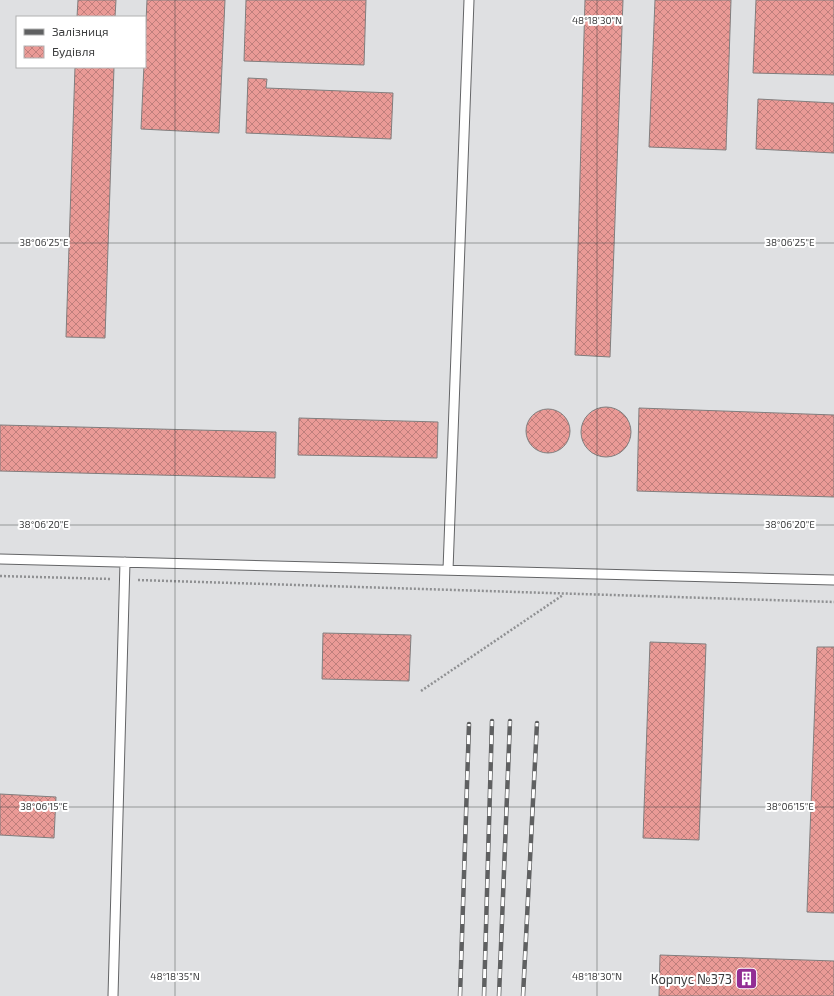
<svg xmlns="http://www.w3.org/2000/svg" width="834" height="996" viewBox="0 0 834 996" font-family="'Exo 2',sans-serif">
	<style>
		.building { fill: url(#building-cross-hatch); stroke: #817e7e }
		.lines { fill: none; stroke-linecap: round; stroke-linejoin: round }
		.lane-casing { stroke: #646567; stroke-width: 11 }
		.path { stroke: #8f9092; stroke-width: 2.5; stroke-dasharray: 2 2; stroke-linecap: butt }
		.lane { stroke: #fff; stroke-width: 9 }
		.rail-casing { stroke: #5f6061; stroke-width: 4.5 }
		.rail { stroke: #fff; stroke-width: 3; stroke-dasharray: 9; stroke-linecap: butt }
		.ticks { fill: none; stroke: #3c3d3e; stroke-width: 1; stroke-opacity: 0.45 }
		.labels { text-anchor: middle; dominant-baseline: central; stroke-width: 4; stroke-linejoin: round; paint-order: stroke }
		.poi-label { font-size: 13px; fill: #3c3d3e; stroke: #fff; text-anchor: end }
		.ticks-label { font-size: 10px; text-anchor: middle; fill: #3c3d3e; stroke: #fff; stroke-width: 4; stroke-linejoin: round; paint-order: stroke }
	</style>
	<defs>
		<pattern id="building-cross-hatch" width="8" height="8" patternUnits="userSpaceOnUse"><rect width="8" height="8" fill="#ea9a96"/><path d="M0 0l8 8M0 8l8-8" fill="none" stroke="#bf7f7c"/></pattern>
	</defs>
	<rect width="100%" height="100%" fill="#dfe0e2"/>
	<path class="building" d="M78,0h38l-1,17h-38z
		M147,0h78l-6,133 -78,-4z
		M246,0h120l-2,65 -120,-4z
		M585,0h38l-13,357 -35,-2z
		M655,0h76l-5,150 -77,-3z
		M756,0h78v75l-81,-2z
		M75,67h39l-9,271 -39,-1z
		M248,78l19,1 -1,9 127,5 -2,46 -145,-6z
		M758,99l76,4v50l-78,-4z
		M581 432a25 25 0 1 1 50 0a25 25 0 1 1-50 0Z
		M639,408l195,7v82l-197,-6z
		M526 431a22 22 0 1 1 44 0a22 22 0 1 1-44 0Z
		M299,418l139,4 -1,36 -139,-3z
		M0,425l276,7 -1,46 -275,-7z
		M323,633l88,2 -2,46 -87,-2z
		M650,642l56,2 -7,196 -56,-2z
		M817,647h17v266l-27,-1z
		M0,794l56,3 -2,41 -54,-3z
		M660,955l174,6v35h-175z"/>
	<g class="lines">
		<defs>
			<path id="lane" d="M0,559l834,21
				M448,570l21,-570
				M113,996l12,-434"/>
		</defs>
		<use href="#lane" class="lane-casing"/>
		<path class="path" d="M0,576l111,3
			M138,580l696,22
			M421,691l142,-96"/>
		<use href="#lane" class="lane"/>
		<defs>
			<path id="rail" d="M460,996l9,-272
				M484,996l8,-275
				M499,996l11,-275
				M523,996l14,-273"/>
		</defs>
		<use href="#rail" class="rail-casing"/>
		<use href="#rail" class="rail"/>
	</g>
	<path class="ticks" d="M175,0v996M597,0v996M0,243h834M0,525h834M0,807h834"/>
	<defs>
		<symbol id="building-square" viewBox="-11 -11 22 22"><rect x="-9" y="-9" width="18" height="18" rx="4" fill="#922e94" stroke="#fff"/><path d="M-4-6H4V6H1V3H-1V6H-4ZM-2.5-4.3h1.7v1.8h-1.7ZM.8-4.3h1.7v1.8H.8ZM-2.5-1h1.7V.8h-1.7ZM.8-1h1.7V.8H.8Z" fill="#fff"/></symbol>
	</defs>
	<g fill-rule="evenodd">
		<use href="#building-square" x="734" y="966" width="25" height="25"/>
	</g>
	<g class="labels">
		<g class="poi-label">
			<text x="732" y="979">Корпус №373</text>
		</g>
	</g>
	<g class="ticks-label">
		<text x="597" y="24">48°18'30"N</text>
		<text x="790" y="246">38°06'25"E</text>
		<text x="44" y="246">38°06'25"E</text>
		<text x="790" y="528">38°06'20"E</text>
		<text x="44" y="528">38°06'20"E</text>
		<text x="790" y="810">38°06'15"E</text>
		<text x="44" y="810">38°06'15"E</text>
		<text x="175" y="980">48°18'35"N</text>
		<text x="597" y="980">48°18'30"N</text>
	</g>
	<rect x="16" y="16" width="130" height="52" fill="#ffffff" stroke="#b1b1b2"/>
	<rect x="24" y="29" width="20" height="6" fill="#5f6061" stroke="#b1b1b2"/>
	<text x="52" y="36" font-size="12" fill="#3c3d3e">Залізниця</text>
	<rect x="24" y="46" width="20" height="12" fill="url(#building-cross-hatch)" stroke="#b1b1b2"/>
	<text x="52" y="56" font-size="12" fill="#3c3d3e">Будівля</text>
</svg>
